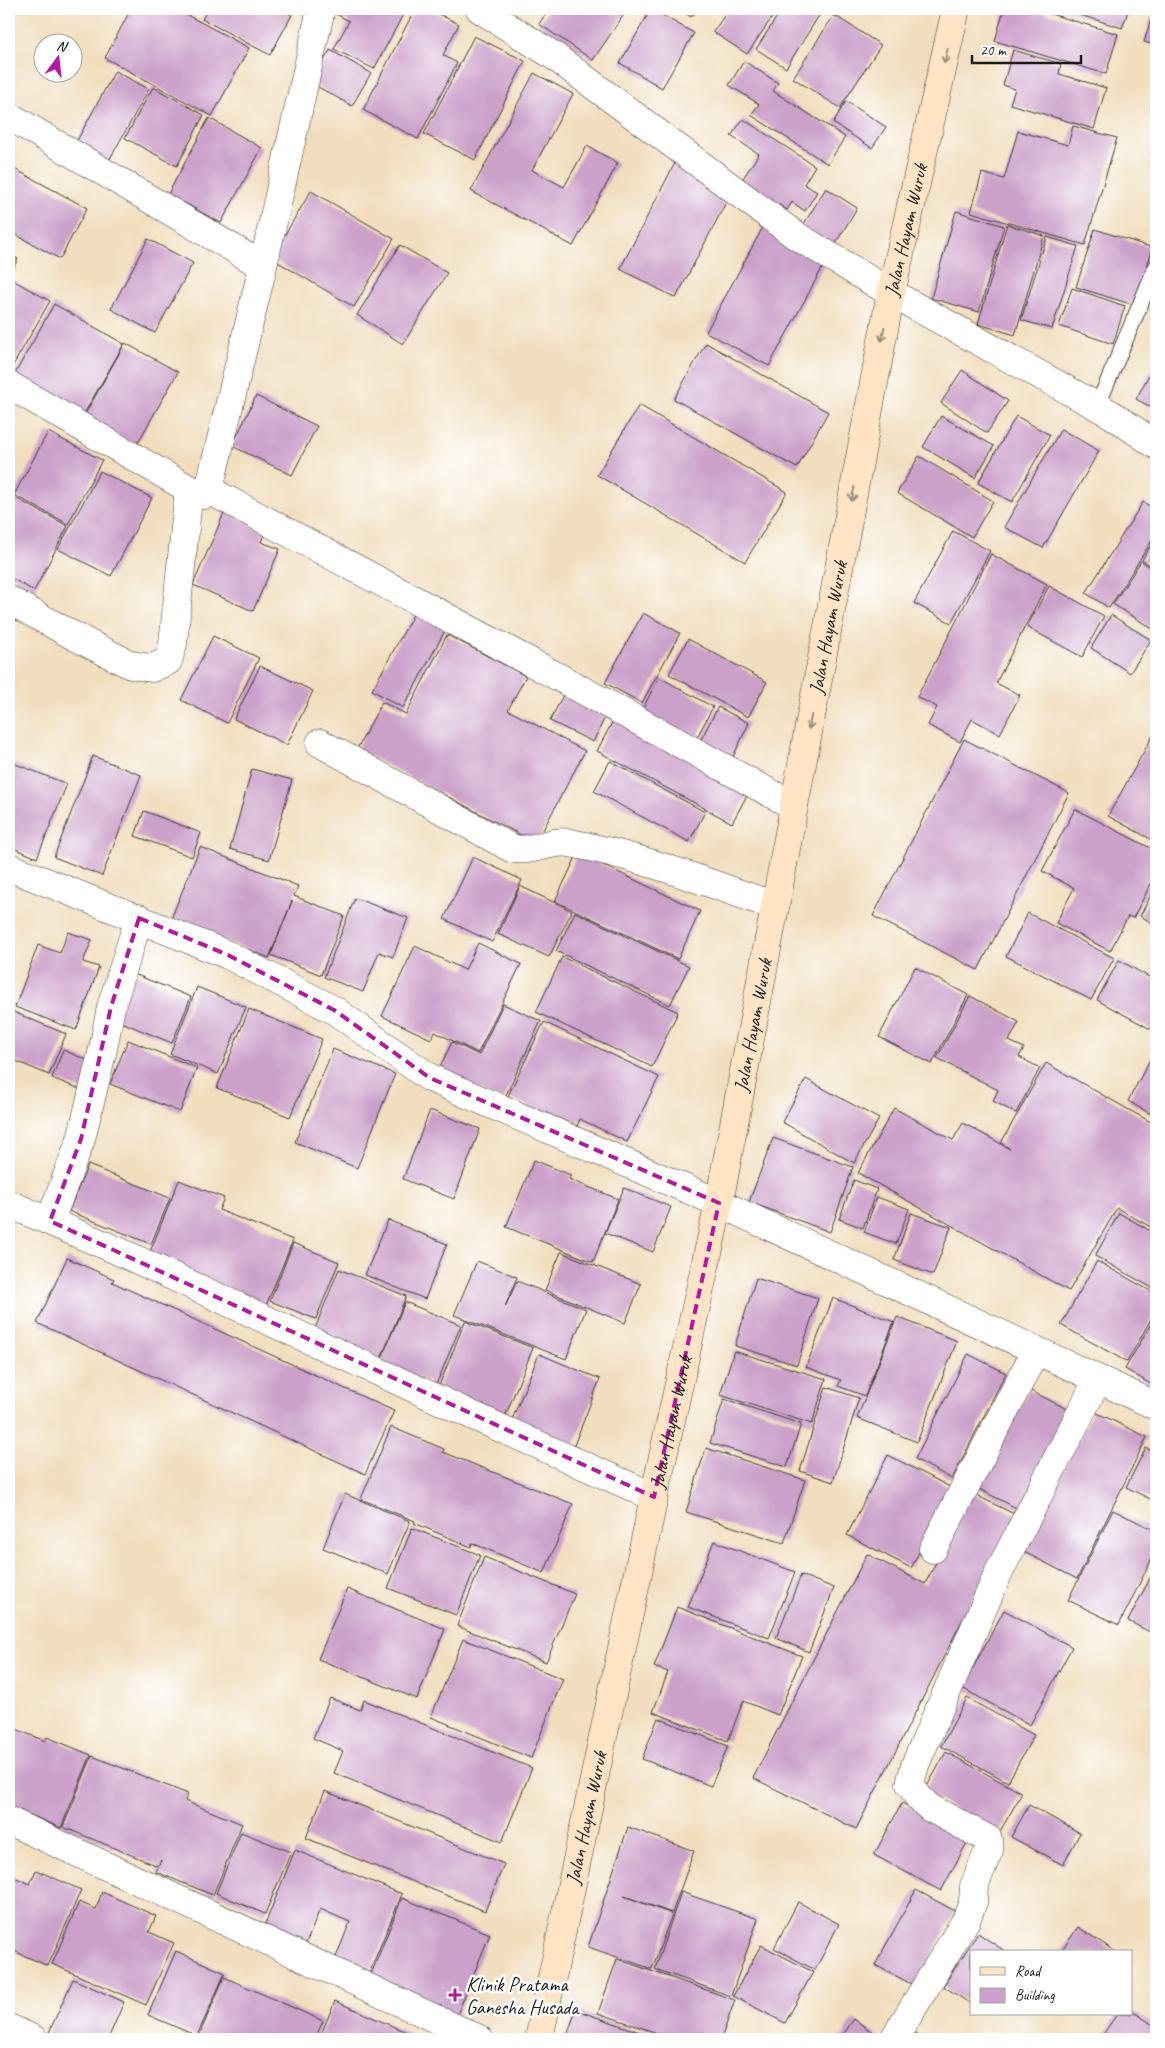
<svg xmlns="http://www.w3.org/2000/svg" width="1165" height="2048" viewBox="0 0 1165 2048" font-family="Caveat,sans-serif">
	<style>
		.building { fill: #cba0c9 }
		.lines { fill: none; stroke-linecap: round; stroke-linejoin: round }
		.lane-casing { stroke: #3c3934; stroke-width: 17 }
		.street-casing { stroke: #3c3934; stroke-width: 29 }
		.secondary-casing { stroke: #3c3934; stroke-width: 29 }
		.lane { stroke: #fff; stroke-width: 15 }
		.street { stroke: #fff; stroke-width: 28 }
		.secondary { stroke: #ffe4c6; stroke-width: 28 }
		.oneway { stroke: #998a7a }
		.marked { fill: none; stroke: #b5179e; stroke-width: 4; stroke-dasharray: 10 6; stroke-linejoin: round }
		.poi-dot { fill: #b5179e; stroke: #fff; stroke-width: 2 }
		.labels { text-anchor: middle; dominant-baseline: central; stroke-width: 5; stroke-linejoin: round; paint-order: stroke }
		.street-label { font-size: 20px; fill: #1c1c1c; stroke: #fff }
		.poi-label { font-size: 20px; fill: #1c1c1c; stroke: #fff; text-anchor: start }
	</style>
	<rect width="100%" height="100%" fill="#fff"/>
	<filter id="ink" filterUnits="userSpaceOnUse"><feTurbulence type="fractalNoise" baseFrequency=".02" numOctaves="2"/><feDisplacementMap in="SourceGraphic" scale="10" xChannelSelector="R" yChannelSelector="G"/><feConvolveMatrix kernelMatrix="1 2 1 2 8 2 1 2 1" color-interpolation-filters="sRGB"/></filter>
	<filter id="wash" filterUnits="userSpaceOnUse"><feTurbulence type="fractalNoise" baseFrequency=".0096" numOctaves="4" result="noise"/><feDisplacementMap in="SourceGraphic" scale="20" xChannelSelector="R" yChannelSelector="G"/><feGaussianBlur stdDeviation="1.12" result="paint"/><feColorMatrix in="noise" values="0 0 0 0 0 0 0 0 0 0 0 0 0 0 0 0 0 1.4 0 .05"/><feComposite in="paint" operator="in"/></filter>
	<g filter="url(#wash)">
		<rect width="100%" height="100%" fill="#f1debe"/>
		<g id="blocks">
			<path class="building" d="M131,9h45l73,39 -37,68 -107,-58z
				M208,9h73l11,6 -22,40 -68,-36z
				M327,9h79l-32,60 -40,-20 15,-28z
				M415,9h13l31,15 -16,31 14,8 -39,76 -55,-29z
				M549,9h70l6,4 -32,47 -54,-36z
				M651,9l43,24 -32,55 -42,-25z
				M679,9h18l-6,8z
				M729,9h49l-31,45 -34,-22z
				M782,9h41l-37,59 -30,-19z
				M1004,9h30l84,25 -12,40 -111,-33z
				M1061,9h68l-7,19z
				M1154,9h2v37l-12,-4z
				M834,15l47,30 -41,63 -47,-30z
				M474,36l51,25 -50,99 -51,-26z
				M330,50l41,23 -19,33 -41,-23z
				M1013,50l48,14 -2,10 47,14 -12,41 -84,-25 5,-15 -12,-4z
				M744,61l34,22 -5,8 72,46 -17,27 -77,-49 8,-11 -30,-19z
				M115,71l34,18 -42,75 -33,-18z
				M534,73l39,21 -41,76 32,17 23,-41 31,17 -45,83 -102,-55z
				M153,87l51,28 -27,51 -52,-28z
				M846,101l40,26 -14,21 -39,-25z
				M209,118l53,30 -41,75 -53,-29z
				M743,119l72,47 -11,18 13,8 -12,19 -13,-9 -5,8 -46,-29 18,-27 -28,-18z
				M1073,126l44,12 -32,107 -114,-33 11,-39 22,6 14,-48 50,14z
				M676,161l56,30 -56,107 -56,-29z
				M9,166l78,42 -27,51 -51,-28z
				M826,188l31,20 -23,38 -32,-19z
				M311,191l83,48 -40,68 -83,-49z
				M956,211l48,15 -25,86 -48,-14z
				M1007,224l37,12 -29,99 -37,-11z
				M763,227l63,34 -57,105 -63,-34z
				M1095,229l58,19 -19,57 -58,-18z
				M1047,237l31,9 -26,83 -31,-9z
				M148,239l45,24 -38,70 -44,-24z
				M400,245l47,28 -44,71 -46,-29z
				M9,254l9,5 -9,17z
				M11,279l39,22 -39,68 -2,-1v-86z
				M1072,288l53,18 -12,38 -54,-18z
				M54,304l70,40 -42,73 -69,-40z
				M125,343l53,29 -42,74 -52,-30z
				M706,343l122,69 -31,56 -123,-69z
				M1156,362v48l-20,-11z
				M962,370l46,31 -21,32 -46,-30z
				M256,396l61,30 -25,49 -60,-29z
				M639,405l148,87 -42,70 -148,-87z
				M941,416l53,30 -19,32 -52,-31z
				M1016,416l34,19 -38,67 -34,-19z
				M1061,429l38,22 -56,97 -39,-21z
				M48,432l54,28 -34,64 -54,-29z
				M919,456l74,45 -21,36 -75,-44z
				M100,471l52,27 -41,78 -53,-27z
				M10,495l58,31 -34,65 -25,-14v-78z
				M1143,502l13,8v24l-47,74 -23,-15z
				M225,511l42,17 -6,14 19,7 -27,62 -60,-26z
				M953,531l37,20 -39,72 -37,-20z
				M1156,537v32l-14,-9z
				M991,554l56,30 -51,99 24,12 -20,39 -28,-15 -12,23 -32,-17 9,-18 -20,-10z
				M1141,561l15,10v60l-43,-27z
				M1049,586l55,30 -22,41 -55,-30z
				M414,613l32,16 -43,79 -31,-18z
				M643,613l37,20 -38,70 -37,-20z
				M1111,615l40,25 -21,33 -39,-25z
				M447,635l79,41 -18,34 77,41 -49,92 -179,-94 25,-47 24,12z
				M213,636l46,22 -32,65 -46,-23z
				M688,639l79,43 -19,35 -79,-43z
				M1156,644v12l-5,-4z
				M260,666l53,25 -26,54 -53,-26z
				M659,677l54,30 -19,36 -54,-29z
				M567,687l42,22 -16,33 -43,-21z
				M718,707l31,16 -18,38 -33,-16z
				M616,715l135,73 -19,35 -135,-72z
				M1156,730v112l-48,-26z
				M964,739l105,54 -91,177 -105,-54z
				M93,756l48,19 -39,101 -48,-19z
				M610,761l95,51 -16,30 -95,-51z
				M13,763l54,21 -30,74 -28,-12v-71z
				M252,769l40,11 -23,80 -39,-11z
				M1075,809l81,42v23l-23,44 -5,-2 -18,35 -54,-28 18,-35 -32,-17z
				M144,811l57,22 -9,24 -57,-21z
				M200,847l98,39 -4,10 50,20 -23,59 -50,-20 21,-54 -23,57 -98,-39z
				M578,853l122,58 -22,48 -123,-58z
				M473,857l49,23 -30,62 -48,-23z
				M520,886l52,25 -23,46 -51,-23z
				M1156,886v39l-16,-9z
				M355,898l53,20 -15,39 -14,-5 -16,40 -39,-15z
				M575,912l114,54 -19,39 -114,-54z
				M1028,913l86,45 -23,42 -85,-44z
				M68,932l24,8 -9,22 16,5 -23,63 -61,-23 23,-62 22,8z
				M478,943l43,21 -43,89 -43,-21 -4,7 -49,-23 33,-70 50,24z
				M562,957l116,55 -26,55 -116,-55z
				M1119,960l37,21v51l-59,-32z
				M915,967l53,28 -36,69 -53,-27z
				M134,974l57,23 -19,46 -56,-23z
				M197,987l49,20 -28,67 -48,-20z
				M970,996l49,26 -10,19 15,7 -5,9 21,11 -24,45 -23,-12 5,-11 -61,-32z
				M503,1004l38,17 -38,80 -65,-30 14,-29 27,13z
				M249,1009l73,30 -32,78 -73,-29z
				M11,1011l55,23 -17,41 -33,-14 -6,13h-1v-57z
				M544,1022l115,55 -32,65 -47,-23 -4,10 -68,-33z
				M128,1040l69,28 -17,44 -70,-28z
				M333,1049l62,25 -38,94 -62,-26z
				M63,1050l34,14 -12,27 -33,-13z
				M1153,1054l3,2v61l-28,-16z
				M1046,1063l110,62v105l-39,-22 -48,83 -211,-118 36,-65 59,32 10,-17 47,26 -9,-6z
				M806,1079l73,40 -25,44 -72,-41z
				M430,1110l50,19 -26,70 -51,-20z
				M773,1138l80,29 -23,65 -81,-30z
				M534,1160l37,15 -2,4 49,20 -25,63 -87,-35z
				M88,1165l82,33 -19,46 -82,-33z
				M179,1180l45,18 -5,12 74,30 -28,68 -118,-49z
				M854,1180l23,9 -14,39 -24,-9z
				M624,1188l47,19 -18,45 -48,-19z
				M877,1197l32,12 -13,35 -32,-12z
				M911,1213l40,14 -18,48 -39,-15z
				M1119,1213l37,21v56l-61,-34z
				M388,1220l59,24 -22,55 -60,-24z
				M293,1243l46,19 -23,57 -46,-18z
				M561,1252l80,32 -16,39 -80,-33z
				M67,1258l47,21 -2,3 282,129 -29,63 -328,-151z
				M477,1261l40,16 -12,30 12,-26 69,28 -20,50 -112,-44z
				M1097,1261l59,33v16l-29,52 -66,-37z
				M339,1269l67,27 -25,63 -67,-28z
				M756,1278l62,20 -21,67 -62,-19z
				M833,1298l61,24 -29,74 -27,-10 3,-6 -35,-13z
				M405,1302l56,23 -25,60 -56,-23z
				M1156,1315v72l-31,-18z
				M897,1317l60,24 -40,101 -60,-24z
				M465,1321l68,27 -29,71 -67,-28z
				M734,1351l92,28 -14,45 -92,-29z
				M539,1354l61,25 -29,74 -62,-26z
				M968,1354l38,19 -54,106 -37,-20z
				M826,1387l33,11 -26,84 -33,-11z
				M1029,1390l46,23 -51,99 -45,-23z
				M724,1399l77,25 -14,43 -77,-24z
				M1093,1411l54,26 -70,142 -53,-27z
				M391,1427l53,22 -1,3 130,52 -29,69 -72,-30 -1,4 -57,-24 1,-2 -54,-22z
				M706,1448l99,32 -21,63 -98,-31z
				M1146,1448l10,5v49l-30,-15z
				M888,1455l64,33 -41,80 -64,-33z
				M972,1493l44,22 -160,314 -103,-51 114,-224 58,30z
				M345,1494l65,27 -22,53 -65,-26z
				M1113,1510l43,21v19l-37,75 -51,-25z
				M412,1528l68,27 -24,60 -68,-27z
				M714,1541l81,31 -26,66 -81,-31z
				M484,1557l91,37 -29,68 -89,-36z
				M801,1575l33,13 -25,64 -33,-14z
				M1150,1578l6,4v53l-28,-14z
				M347,1589l98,40 -28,70 -99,-40z
				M677,1607l125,49 -24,59 -35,-14 -15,40 -75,-29 15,-40 -14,-5z
				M1004,1610l68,37 -42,78 -68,-37z
				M463,1639l100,40 -32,79 -100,-41z
				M330,1698l30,12 4,-10 168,68 -30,74 -168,-69 9,-22 -30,-13z
				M967,1698l67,37 -26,47 -67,-36z
				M658,1718l70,28 -17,40 -69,-27z
				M9,1726l36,15 2,-4 44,18 -30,73 -52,-22z
				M946,1752l76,41 -23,40 -75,-41z
				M92,1756l96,38 -3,7 57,23 -29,71 -57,-23 5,-12 -3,6 -95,-39z
				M325,1791l179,73 -19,47 -179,-73z
				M902,1803l67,36 -28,52 -67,-36z
				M1029,1805l51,28 -17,32 -52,-28z
				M628,1827l66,24 -22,62 -48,-17 48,18 -20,55 -64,-22z
				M241,1832l50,20 -26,62 -49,-21z
				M295,1850l107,44 -34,82 -34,-14 16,-40 -30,-13 -15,37 -42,-17z
				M36,1870l45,20 -33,76 -39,-17v-74l21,9z
				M916,1890l39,21 -40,75 -40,-21z
				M102,1892l54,24 -7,16 25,11 -28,62 -94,-41 27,-62 17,7z
				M681,1892l77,27 -27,77 -76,-27z
				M402,1898l88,36 -33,81 -88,-36z
				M798,1902l41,22 -24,46 -41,-22z
				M1078,1927l38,25h-55z
				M978,1933l28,19h-35v52l-28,-18z
				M761,1945l52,27 -28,51 -52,-27z
				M176,1951l49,22 -28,63 -49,-21z
				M617,1959l118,41 -14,39h-46l-77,-26z
				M224,1977l99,44 -8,18h-113l-4,-1z
				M73,1979l51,23 -16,37h-62z
				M335,2001l85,37 -1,1h-100z
				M576,2010l84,29h-94z
				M1131,2010l25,17v12h-56l17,-25h14z
				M854,2019l28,20h-42z
				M908,2029l16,10h-23z"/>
		</g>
	</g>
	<g filter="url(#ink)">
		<use href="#blocks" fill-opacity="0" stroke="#3c3934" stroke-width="1"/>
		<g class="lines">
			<defs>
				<path id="lane" d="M1097,407l59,-140"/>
				<path id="street" d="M480,9l74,47 241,179 96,58 220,121 45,31
					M9,116l254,150
					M9,385l180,104 15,6 4,-2 55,-227 58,-257
					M209,490l342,183 243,133
					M9,600l63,35 59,30 21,3 16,-7 5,-17 16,-155
					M320,743l191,105c20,6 39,-9 59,-5 70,13 138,40 205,63
					M9,867l219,88 106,55 96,68 289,125 437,203
					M9,1204l107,46 360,167 178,80
					M50,1221l31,-82 22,-90 8,-42 28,-89
					M933,1549l103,-199
					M9,1821l470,218
					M9,2028l24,11
					M894,2039l72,-119 7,-18 1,-16 15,-36 -1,-11 -58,-31 -11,-10 -9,-14 5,-19 83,-191 100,-195"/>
				<g id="secondary">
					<path id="s1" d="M539,2039l115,-542 65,-294 172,-910 65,-284"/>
				</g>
			</defs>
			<use href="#lane" class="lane-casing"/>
			<use href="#street" class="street-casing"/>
			<use href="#secondary" class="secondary-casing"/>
			<use href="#lane" class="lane"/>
			<use href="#street" class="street"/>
			<use href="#secondary" class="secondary"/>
		</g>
		<defs><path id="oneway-shaft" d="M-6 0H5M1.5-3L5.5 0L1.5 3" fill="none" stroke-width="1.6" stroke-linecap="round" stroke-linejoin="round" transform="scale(1.25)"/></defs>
		<g class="oneway">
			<use href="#oneway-shaft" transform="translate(946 56) rotate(102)"/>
			<use href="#oneway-shaft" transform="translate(883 334) rotate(101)"/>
			<use href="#oneway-shaft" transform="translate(853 494) rotate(101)"/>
			<use href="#oneway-shaft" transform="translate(810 722) rotate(101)"/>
		</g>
	</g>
	<path class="marked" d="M139,918l89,37 106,55 96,68 289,125 -65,294 -604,-276 31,-82 30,-132z"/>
	<path class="poi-dot" d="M452.5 1987.5h5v5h5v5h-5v5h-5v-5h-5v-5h5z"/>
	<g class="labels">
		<g class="street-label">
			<text stroke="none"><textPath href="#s1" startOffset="1846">Jalan Hayam Wuruk</textPath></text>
			<text stroke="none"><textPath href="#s1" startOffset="1441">Jalan Hayam Wuruk</textPath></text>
			<text stroke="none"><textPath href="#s1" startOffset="1036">Jalan Hayam Wuruk</textPath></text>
			<text stroke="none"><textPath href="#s1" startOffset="631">Jalan Hayam Wuruk</textPath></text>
			<text stroke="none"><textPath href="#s1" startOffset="226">Jalan Hayam Wuruk</textPath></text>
		</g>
		<g class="poi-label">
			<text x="466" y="1984">Klinik Pratama<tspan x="466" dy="23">Ganesha Husada</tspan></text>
		</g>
	</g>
	<rect width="1165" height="2048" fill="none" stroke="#fff" stroke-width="30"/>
	<rect x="970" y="1950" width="162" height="65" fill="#ffffff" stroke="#a4a4a4"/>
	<rect x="980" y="1967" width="25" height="8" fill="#ffe4c6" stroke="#a4a4a4"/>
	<text x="1015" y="1976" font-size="15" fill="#1c1c1c">Road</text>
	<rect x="980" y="1988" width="25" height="15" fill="#cba0c9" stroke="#a4a4a4"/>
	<text x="1015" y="2000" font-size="15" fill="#1c1c1c">Building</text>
	<g transform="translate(58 58) rotate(15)"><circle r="24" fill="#ffffff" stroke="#a4a4a4"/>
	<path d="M0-4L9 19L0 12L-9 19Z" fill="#b5179e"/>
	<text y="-8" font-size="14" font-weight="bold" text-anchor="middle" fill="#1c1c1c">N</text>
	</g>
	<path d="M972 55v8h109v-8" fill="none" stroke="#1c1c1c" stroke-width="2.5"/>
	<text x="980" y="55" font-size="15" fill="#1c1c1c" stroke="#ffffff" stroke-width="4" paint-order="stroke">20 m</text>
</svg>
